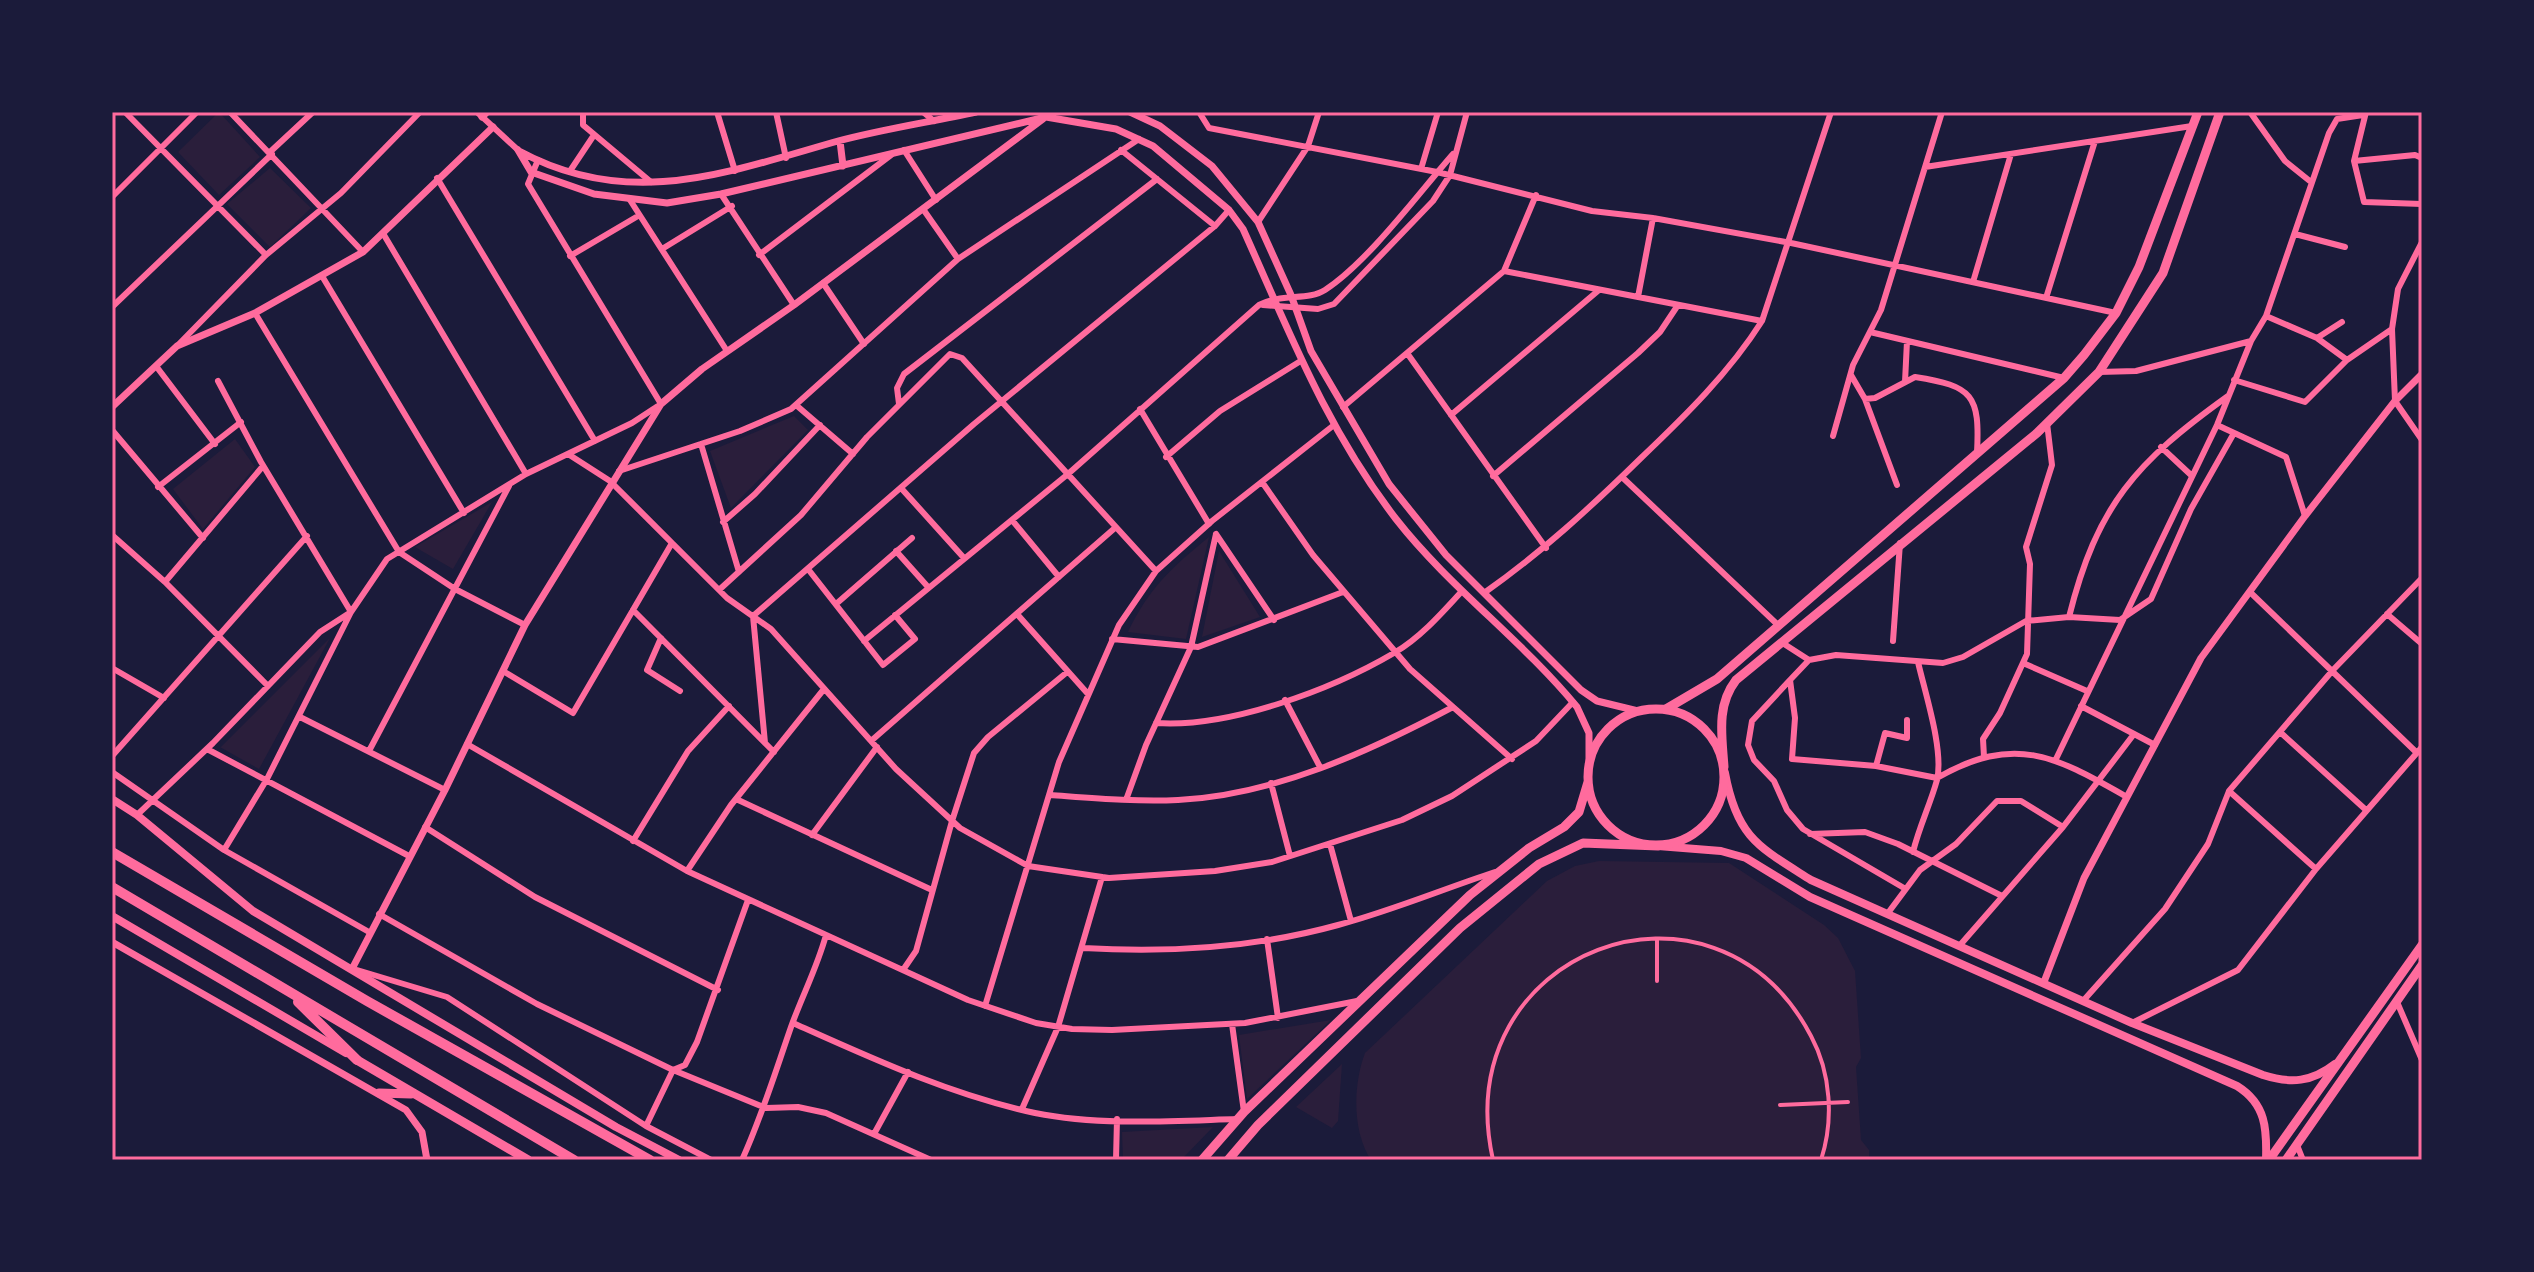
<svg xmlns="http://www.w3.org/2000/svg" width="2534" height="1272" viewBox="0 0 2534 1272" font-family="'Sofia Sans Condensed',sans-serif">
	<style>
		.green { fill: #2a1e3b }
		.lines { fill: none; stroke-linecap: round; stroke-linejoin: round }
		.pedestrian { stroke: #ff6b9d; stroke-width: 4 }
		.minor { stroke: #ff6b9d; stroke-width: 6 }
		.tertiary { stroke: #ff6b9d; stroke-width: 7 }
		.secondary { stroke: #ff6b9d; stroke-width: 8 }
		.primary { stroke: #ff6b9d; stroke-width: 9 }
		.trunk { stroke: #ff6b9d; stroke-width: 10 }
		.neatline { fill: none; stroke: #ff6b9d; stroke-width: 3 }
	</style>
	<rect width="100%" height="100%" fill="#1b1b3a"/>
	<path class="green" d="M219,112l41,45 -41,38 -41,-43z
		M270,168l41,40 -41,39 -43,-43z
		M794,416l14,14 -77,78 -21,-57z
		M235,439l20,28 -52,62 -30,-40z
		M492,502l-39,67 -38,-22z
		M1209,537l-23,102 -58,-7c21,-44 44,-65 81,-95z
		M1219,551l41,66 -58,20z
		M330,638l-71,131 -39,-22h1z
		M1599,861l130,2 95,62 14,13 17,33 6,87 -5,9 5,73 8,10v10h-498c-19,-29 -18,-75 -6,-107l182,-172 28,-15z
		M1331,1020l-84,79 -8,-64z
		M1342,1064l-4,57 -6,7 -36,-21z
		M1213,1127l-32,33h-58l-1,-28z"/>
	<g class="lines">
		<path class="pedestrian" d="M1657,981v-42
			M1780,1105l68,-3
			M1493,1160c-47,-210 221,-309 318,-124 20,37 23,84 10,124"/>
		<path class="minor" d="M125,112l141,143
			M230,112l133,140
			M477,112l41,38
			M583,112v13l68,57
			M717,112l18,59
			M776,112l10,46
			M923,112l11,9
			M1199,112l10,16 228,44 155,39 61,7 138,25 325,70
			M2250,112l35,49 26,21
			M2366,112l-12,49 10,41 58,2
			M904,150l32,50
			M1121,150l94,76
			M270,152l43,-40
			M2354,161l61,-6 7,3
			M1925,167l267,-41
			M1421,169l17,-57
			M570,171l24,-36
			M437,178l158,263
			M721,194l73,111
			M112,197l85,-85
			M630,200l97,151
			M923,209l35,50
			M1258,222l50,-76 11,-34
			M2295,234l50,13
			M384,235l142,239
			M2422,242l-24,47 -6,40 3,72 27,39
			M662,249l70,-43
			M759,255l132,-100
			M570,256l68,-40
			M1504,271l258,50
			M322,276l142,237
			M1973,282l38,-128
			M823,283l41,61
			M1638,297l15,-79
			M2046,298l49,-157
			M1263,305l55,4 16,-5 99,-103 17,-26 17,-63
			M112,307l160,-153
			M255,313l144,239 56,37 70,36
			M2266,316l51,22 30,22
			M1870,332l194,46
			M2317,338l25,-16
			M179,344l87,-89 75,-62 79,-81
			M1407,353l139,195
			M156,366l59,78
			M2099,372l37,-1 115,-30
			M1851,375l14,24 10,-1 40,-21c58,9 65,18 62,76
			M2234,380l71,22 42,-42 45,-31
			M218,381l43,81 90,150
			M1905,382l2,-41
			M1865,399l32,86
			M899,404l-2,-16 7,-14 253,-195
			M796,405l57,49
			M1343,407l161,-136 32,-76
			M1140,409l69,115
			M1451,415l148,-125
			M2217,425l69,32 19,59
			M112,430l91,108
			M1833,436l20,-71 28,-55 61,-198
			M701,444l38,128
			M2161,447l31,29
			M568,454l42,27 117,117 44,31 125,140 64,59 68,38 81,12 106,-7 57,-9 130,-42 50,-24 84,-55 37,-39
			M1166,457l54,-46 79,-49
			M619,471l121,-40 51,-22 167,-150 181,-120
			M1493,476l145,-123 22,-21 18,-27
			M1622,477l156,148
			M1262,482l51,73 97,114 102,90
			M158,487l83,-65
			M901,488l63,70
			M1012,520l47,57
			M723,522l32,-28 65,-69
			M1216,534l58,86
			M112,535l53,47 103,104
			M896,551l32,36
			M808,569l75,96 32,-26 -20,-24
			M165,582l98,-116
			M719,590l82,-75 66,-78 83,-83 12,4 194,213
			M1484,593c57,-40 107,-86 157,-135 44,-42 88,-85 121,-137l69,-209
			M2251,593l164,158
			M836,604l76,-66
			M633,610l141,142
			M1017,614l71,80
			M2387,614l35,30
			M2069,617c28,-112 67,-155 159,-221
			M661,638l-14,32 33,21
			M1112,639l86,8 145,-55
			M864,641l204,-167 191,-169c22,-12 49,-4 66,-15 43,-28 93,-96 128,-136
			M1893,641l7,-98
			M1781,642l28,18 -19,20 5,38 -3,41 84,7 61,12
			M1809,660l27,-5 107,8 20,-6 63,-36 43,-4 51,3 31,-21 40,-90 43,-76
			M2023,663l64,28
			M112,668l52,30
			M503,671l70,42 99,-170
			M1790,680l-38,41 -4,24 6,15 20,21 13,29 16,19 101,59
			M1285,700l35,67
			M2081,706l74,39
			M300,717l145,73
			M1156,723c73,5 175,-33 238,-70 26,-15 48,-40 68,-62
			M2280,732l86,78
			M871,741l245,-214
			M765,743l-12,-127 221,-192 241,-198 14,-16
			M467,744l220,127 281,129 68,23 36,6 40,1 133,-7 112,-22
			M207,749l202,107
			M369,751l140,-265
			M112,756l195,-220
			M1984,757l-1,-18 17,-26 27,-59 3,-90 -4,-17 26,-82 -5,-42
			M2056,759l161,-334 34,-84 15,-25 63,-183 8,-14 26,-4
			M1876,766l9,-33 22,5v-18
			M112,772l112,78 145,82
			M1937,778c79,-45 119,-21 190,19
			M1271,783l19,73
			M2229,791l87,78
			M1050,795c42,3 85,7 128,5 97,-5 190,-48 275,-93
			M736,799l196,91
			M1126,800l20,-55 45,-98 25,-113
			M137,815l76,-72 107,-111 31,-20
			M425,827l110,70 183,93
			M1810,834l55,-2 33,12 102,51
			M812,835l65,-88
			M633,841l55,-90 41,-45
			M1330,844l21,77
			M224,850l43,-71 84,-167 36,-53 139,-85 106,-51 29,-19 -133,-220 10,-24
			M1913,852c6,-25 17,-47 24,-72 7,-30 -12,-87 -19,-118
			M687,871l44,-66 93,-116
			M1888,913l32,-43 36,-26 41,-43h24l42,26
			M379,914l158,90 136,66 93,38 32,-1 28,6 105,47
			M1267,939l11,79
			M1961,944l102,-117 71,-93
			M1083,948c85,5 172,0 255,-23 53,-14 105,-36 157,-53
			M357,970l90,27 199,129 65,34
			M903,970l13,-19 36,-130 22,-68 14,-16 78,-64
			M2083,1001l82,-92 43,-65 21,-53 104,-121 89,-92
			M2397,1002l25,58
			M985,1006l74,-244 60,-137 37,-54 56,-50 122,-96
			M793,1023c78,35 158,72 242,90 64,13 137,8 202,6
			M2132,1023l106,-53 78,-101 106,-122
			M1232,1024l12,88
			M1022,1109l36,-82 44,-150
			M646,1126l27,-56 12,-5 12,-23 51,-142
			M874,1134l34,-62
			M2297,1145l6,15
			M742,1160c20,-44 33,-87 49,-133 11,-31 26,-59 35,-92
			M1116,1160l1,-41"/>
		<path class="tertiary" d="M1130,112l30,14 52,40 46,56 33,73 20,56 78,133 57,71 135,135 16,11 41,10
			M482,117l5,-5
			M840,141l3,25
			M518,150l13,22 63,22 73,9 54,-9 325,-77 70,12 37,17 76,64 14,19c46,102 83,199 153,290 54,69 126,121 181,188l12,26v29
			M519,151c111,60 209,21 319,-10 45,-12 92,-19 138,-29
			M112,407l65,-61 78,-33 108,-61 130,-125
			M112,942l294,168 16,22 5,28
			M352,969l93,-179 80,-165 136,-221 41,-35 92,-64 249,-186
			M2044,982l40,-104 117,-220 104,-142 90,-115 27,-27"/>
		<path class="secondary" d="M1725,773c12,65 34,74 86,107l321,143 131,52c28,9 49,7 72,-11
			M112,799l25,16 116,96 363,216 63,33
			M1658,846l63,5 25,7 64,39 427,189c29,18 30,43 29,74
			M112,916l234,137"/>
		<path class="primary" d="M1588 777a68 68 0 1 1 136 0a68 68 0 1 1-136 0Z
			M1666,709l51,-30 347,-301 20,-23 32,-42 23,-46 59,-155
			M1724,767c-2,-31 -8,-61 12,-87l301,-247 62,-61 64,-99 57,-161
			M357,1060l171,100
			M379,1093l32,1
			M1202,1160l42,-48 226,-217 59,-47 35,-21 15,-15 9,-30
			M1228,1160l30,-35 202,-197 79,-64 44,-21 75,3
			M2269,1160l153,-215
			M2286,1160l136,-195"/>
		<path class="trunk" d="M112,852l255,149 283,159
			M112,887l462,273
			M298,1002l59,58"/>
	</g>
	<rect width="2534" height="1272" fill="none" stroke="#1b1b3a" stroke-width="228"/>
	<rect x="114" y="114" width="2306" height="1044" class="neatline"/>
</svg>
